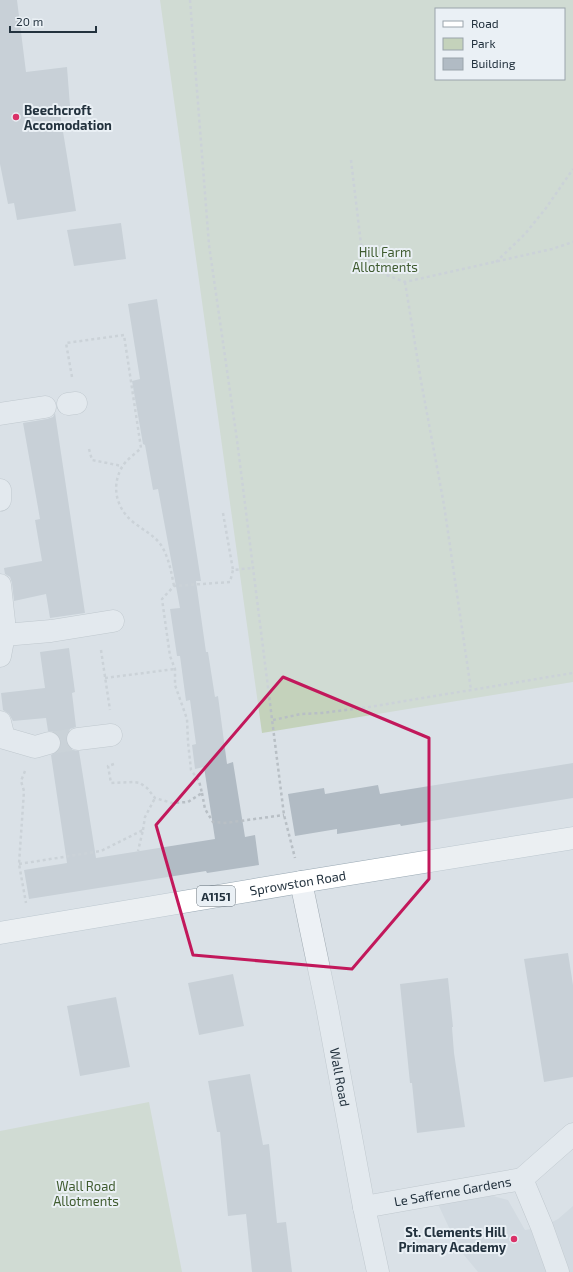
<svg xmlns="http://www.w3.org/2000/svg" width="573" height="1272" viewBox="0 0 573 1272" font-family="'Exo 2',sans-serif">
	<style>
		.built { fill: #c8d1d9 }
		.green { fill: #c4d2bb; fill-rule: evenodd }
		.building { fill: #b1bbc4 }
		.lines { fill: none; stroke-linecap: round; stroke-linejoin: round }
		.minor-tunnel { stroke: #b5bec5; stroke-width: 22; stroke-dasharray: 22 11; stroke-linecap: butt }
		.minor-casing { stroke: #9fa9b1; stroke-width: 23 }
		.major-casing { stroke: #99a8b3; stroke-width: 23 }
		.path { stroke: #b8bfc5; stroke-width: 2.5; stroke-dasharray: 3 3; stroke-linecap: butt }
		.minor { stroke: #edf1f5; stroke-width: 22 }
		.major { stroke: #fff; stroke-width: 22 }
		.marked { fill: none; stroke: #c2185b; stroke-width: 3; stroke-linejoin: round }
		.poi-dot { fill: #da3168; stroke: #eaf0f5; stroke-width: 1.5 }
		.labels { text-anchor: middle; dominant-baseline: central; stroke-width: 4; stroke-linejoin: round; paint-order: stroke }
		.shield { fill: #eaf0f5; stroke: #5f6b75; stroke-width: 1 }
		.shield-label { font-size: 12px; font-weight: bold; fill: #23323e }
		.poi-label { font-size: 13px; font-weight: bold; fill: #23323e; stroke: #eaf0f5; text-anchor: start }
		.park-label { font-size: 13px; fill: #3f5b2f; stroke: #eaf0f5 }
		.street-label { font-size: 13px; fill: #23323e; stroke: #eaf0f5 }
	</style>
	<rect width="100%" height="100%" fill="#dae1e7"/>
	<path class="built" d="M489,1195l19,5 17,30 17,-3 16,-8 15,-13v66h-95l-19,-23 -22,-47z"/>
	<path class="green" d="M160,0h413v682l-311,51zM436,9h128v70h-128z
		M149,1102l33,170h-182v-141z"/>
	<path class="building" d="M0,0h17l9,72 41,-5 3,39 -11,1 17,104 -59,9 -3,-17 -6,1 -8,-40z
		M121,223l5,36 -52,7 -7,-36z
		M157,299l44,282h-5l10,71h2l7,45 3,-1 9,68 6,-2 12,75 10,-2 4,30 -52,8 -1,-2 -177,28 -5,-29 43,-7 -16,-108 7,-4 3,-5v-6l-4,-6 -5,-3h-4l-2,-13 -33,3 -4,-7 -6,-4 -2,-17 44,-5 -5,-36 29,-4 6,44 -3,1 4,34 -6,2 -3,5 -1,6 2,7 5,3 6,1 17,107 119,-19 -11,-72 -9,2 -3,-24 4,-1 -6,-44 -4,1 -6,-45h-3l-7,-47 10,-1 -22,-119 -5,1 -8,-45 -2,-1 -11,-63 8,-2 -12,-75z
		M55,413l30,200 -35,5 -4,-24 -32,7 -2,-18 -2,-6 -5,-3 -1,-6 38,-7 -7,-41 5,-1 -17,-96 24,-4 6,-2z
		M573,763v35l-172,28 -1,-2 -63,10v-5l-42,7 -7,-42 36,-6 1,6 53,-9 2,9z
		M568,953l5,32v92l-29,5 -20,-123z
		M233,974l11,52 -45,9 -11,-52z
		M448,978l5,49h-1l2,26 11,74 -48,6 -5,-50h-2l-10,-99z
		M116,997l14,70 -50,9 -13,-70z
		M250,1074l13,71 6,-1 8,79 9,-1 6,50h-40l-6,-58 -18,2 -8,-84h-3l-9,-51z"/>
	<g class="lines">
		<path class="minor-tunnel" d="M49,743l29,-4"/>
		<defs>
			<g id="minor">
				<path d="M68,404l8,-1"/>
				<path d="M0,414l45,-7"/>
				<path d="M0,490v10"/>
				<path d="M0,585l4,36v14l-4,21"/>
				<path d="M4,635l47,-4 62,-10"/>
				<path d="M0,722l4,16 31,9 14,-4"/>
				<path d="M78,739l33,-4"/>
				<path id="s1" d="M301,882l26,125 37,200 14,65"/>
				<path d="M522,1179l20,48 16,45"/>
				<path id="s2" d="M364,1207l158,-28 51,-45"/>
			</g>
			<g id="major">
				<path id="s3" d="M0,933l301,-51 272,-44"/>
			</g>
		</defs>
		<use href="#minor" class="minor-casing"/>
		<use href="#major" class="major-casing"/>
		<path class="path" d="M190,0l19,245 28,195 47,375 11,43
			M351,160l10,84 8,17 15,13 21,8 147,-33 21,-7
			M496,262l29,-28 21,-26 27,-39
			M405,282l16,99 23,124 27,185
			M72,377l-6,-34 58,-8 17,113c-6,6 -15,12 -19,19 -11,19 -6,41 11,55 10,8 21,13 28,23 8,13 10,26 13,41
			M89,449l3,11 30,6
			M223,513l10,57
			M101,650l9,60
			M105,678l70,-9
			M273,720l28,-6 21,-1 47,-6 204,-34
			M114,764l-6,2 3,17 22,-1 7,1 7,5 8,10 17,5 16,-1 14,-9 -3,-12 -8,-11 -3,-28 -1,-23 -12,-34v-16l-5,-13 -8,-57 12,-13 56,-4 3,-12 19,-2
			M25,771l-4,10 3,10 -5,73 7,39
			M202,793l3,16 8,13 12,1 59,-8
			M143,830l2,-13 10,-19
			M19,864l82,-13 42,-21 -5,21"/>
		<use href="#minor" class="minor"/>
		<use href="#major" class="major"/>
	</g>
	<path d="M0 0H573V1272H0ZM283,677l146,61v141l-77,90 -159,-14 -37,-130z" fill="#dae1e7" fill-opacity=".55" fill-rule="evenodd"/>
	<path class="marked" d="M283,677l146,61v141l-77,90 -159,-14 -37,-130z"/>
	<g class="poi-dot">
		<circle cx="16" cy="117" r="4"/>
		<circle cx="514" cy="1239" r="4"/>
	</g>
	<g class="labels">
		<rect class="shield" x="197" y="886" width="38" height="20" rx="3"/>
		<g class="shield-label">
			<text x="216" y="896">A1151</text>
		</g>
		<g class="poi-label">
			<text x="24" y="110">Beechcroft<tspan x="24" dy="15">Accomodation</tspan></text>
			<text x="506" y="1232" text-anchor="end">St. Clements Hill<tspan x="506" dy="15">Primary Academy</tspan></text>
		</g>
		<g class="park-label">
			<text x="385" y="252">Hill Farm<tspan x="385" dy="15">Allotments</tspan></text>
			<text x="86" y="1186">Wall Road<tspan x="86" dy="15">Allotments</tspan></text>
		</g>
		<g class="street-label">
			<text stroke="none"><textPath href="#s3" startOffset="302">Sprowston Road</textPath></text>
			<text stroke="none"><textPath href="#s1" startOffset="199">Wall Road</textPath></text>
			<text stroke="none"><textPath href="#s2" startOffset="90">Le Safferne Gardens</textPath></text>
		</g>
	</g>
	<rect x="435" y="8" width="130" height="72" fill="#eaf0f5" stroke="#9aa4ac"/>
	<rect x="443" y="21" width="20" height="6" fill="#ffffff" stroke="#9aa4ac"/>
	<text x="471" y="28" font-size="12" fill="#23323e">Road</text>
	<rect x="443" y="38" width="20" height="12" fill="#c4d2bb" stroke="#9aa4ac"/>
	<text x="471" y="48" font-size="12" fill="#23323e">Park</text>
	<rect x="443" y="58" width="20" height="12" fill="#b1bbc4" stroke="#9aa4ac"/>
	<text x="471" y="68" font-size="12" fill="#23323e">Building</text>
	<path d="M10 26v6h86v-6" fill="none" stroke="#23323e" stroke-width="2"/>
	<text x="16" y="26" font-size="12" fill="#23323e" stroke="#eaf0f5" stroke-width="3" paint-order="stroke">20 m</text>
</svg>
